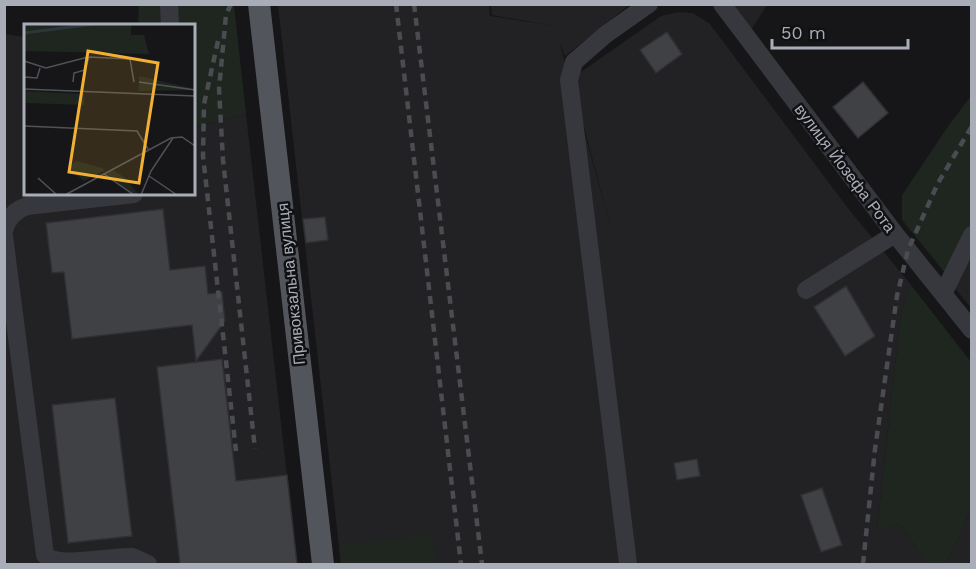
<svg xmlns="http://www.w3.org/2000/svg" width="976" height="569" viewBox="0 0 976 569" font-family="'Work Sans',sans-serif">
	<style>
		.built { fill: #222225 }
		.green { fill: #1e261f }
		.building { fill: #404145; stroke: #303034; stroke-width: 1.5 }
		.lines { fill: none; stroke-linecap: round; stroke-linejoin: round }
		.minor { stroke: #37383d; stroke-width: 18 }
		.major { stroke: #53555c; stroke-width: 22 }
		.rail { stroke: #4a4c52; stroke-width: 4.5; stroke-dasharray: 8 6; stroke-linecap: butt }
		.labels { text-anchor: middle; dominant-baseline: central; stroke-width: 5; stroke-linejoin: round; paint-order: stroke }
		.street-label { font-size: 16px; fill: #a8adb8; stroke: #111113 }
		.inset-river { fill: none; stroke: #2c353c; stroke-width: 3 }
		.inset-road { fill: none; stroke: #505258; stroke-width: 1.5 }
		.view { fill: #f2b134; fill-opacity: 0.15; stroke: #f2b134; stroke-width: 3 }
		.inset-edge { fill: none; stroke: #a8adb8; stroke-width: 3 }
	</style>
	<rect width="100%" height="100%" fill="#161618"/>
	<path class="built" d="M278,5h211l1,11 65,10 -63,-11 -1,-10h138l-64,51 -6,-15 55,198 -43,-160 90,-63 17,-4 15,1 17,11 137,183 64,78 -10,27 -24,216 23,-4 27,40h-586z
		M731,5h36l-16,25z
		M4,34l21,3 1,157h168v-67l52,-13 51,450h-290l-3,-15z
		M971,253v55l-17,-21z
		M971,509v55h-25z"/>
	<path class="green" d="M139,5h95l12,109 -52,13v-101h-56z
		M971,96v157l-21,26 -48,-59v-25l47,-70z
		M911,285l60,77v147l-25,55h-19l-27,-40 -23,5 24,-217z
		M432,534l4,30h-95l-2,-19z"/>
	<path class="building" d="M667,32l15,22 -26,19 -16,-23z
		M863,82l25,31 -30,25 -25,-31z
		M163,209l7,61 35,-4 3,28 14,-2 3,29 -29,40 -4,-36 -120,14 -8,-67 -12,1 -6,-50z
		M325,217l3,23 -22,3 -3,-24z
		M846,286l29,50 -30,20 -31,-49z
		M222,359l14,122 51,-6 10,89h-117l-23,-197z
		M115,398l17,138 -64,7 -16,-138z
		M697,459l3,17 -23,4 -3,-17z
		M822,488l20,57 -21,7 -20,-57z"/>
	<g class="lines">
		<path class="minor" d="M169,4l1,22
			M722,4l173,230 77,96
			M4,231c3,-13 11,-21 23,-25l107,-12
			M4,236l41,319c14,14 64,1 86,2 6,1 11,5 17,7
			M806,290l89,-56
			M943,294l29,-59
			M628,564l-59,-484 5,-18 31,-27 44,-31"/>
		<path class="major" d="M259,4l64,560"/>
		<path class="rail" d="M231,4l-5,11 -7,74 4,71 32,289
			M396,4l65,560
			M414,4l68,560
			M218,41l-14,63 -1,52 33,295
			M863,564l12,-115 22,-153 11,-46 30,-67 34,-57"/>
	</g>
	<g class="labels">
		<g class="street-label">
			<text transform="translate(845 168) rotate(53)">вулиця Йозефа Рота</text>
			<text transform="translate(291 284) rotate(-96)">Привокзальна вулиця</text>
		</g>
	</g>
	<g transform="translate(24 24)">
		<rect width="171" height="171" fill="#161618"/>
		<path d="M0,0h107v11h13l5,19 -125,-3zM115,52l56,13v1l-56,1zM0,67l60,3v11l-58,-2zM52,137l26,7 3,2 -21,11 -16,-14zM89,146l11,7 15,18h-7l-28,-20z" fill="#1e261f"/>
		<path class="inset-river" d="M0,9l70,-9"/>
		<path class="inset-road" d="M0,37l22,7 42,-11M0,53l13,1 3,-10M49,58l1,-9 11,-3 4,-13 41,2 4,23M115,58l56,8M0,65l171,7M0,102l113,5 11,18M80,150l30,21M125,152l28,19M14,154l19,17M41,171l106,-57 11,-1 13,9M117,171l10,-24 22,-33"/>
		<path class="view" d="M64,27l70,12 -19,120 -70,-11z"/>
		<rect width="171" height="171" class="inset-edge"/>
	</g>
	<rect width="976" height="569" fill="none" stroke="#a8adb8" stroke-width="12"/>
	<path d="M772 39v9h136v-9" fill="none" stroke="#a8adb8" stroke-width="3"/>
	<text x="781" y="39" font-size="18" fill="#a8adb8" stroke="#111113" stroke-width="4.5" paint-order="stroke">50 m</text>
</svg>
